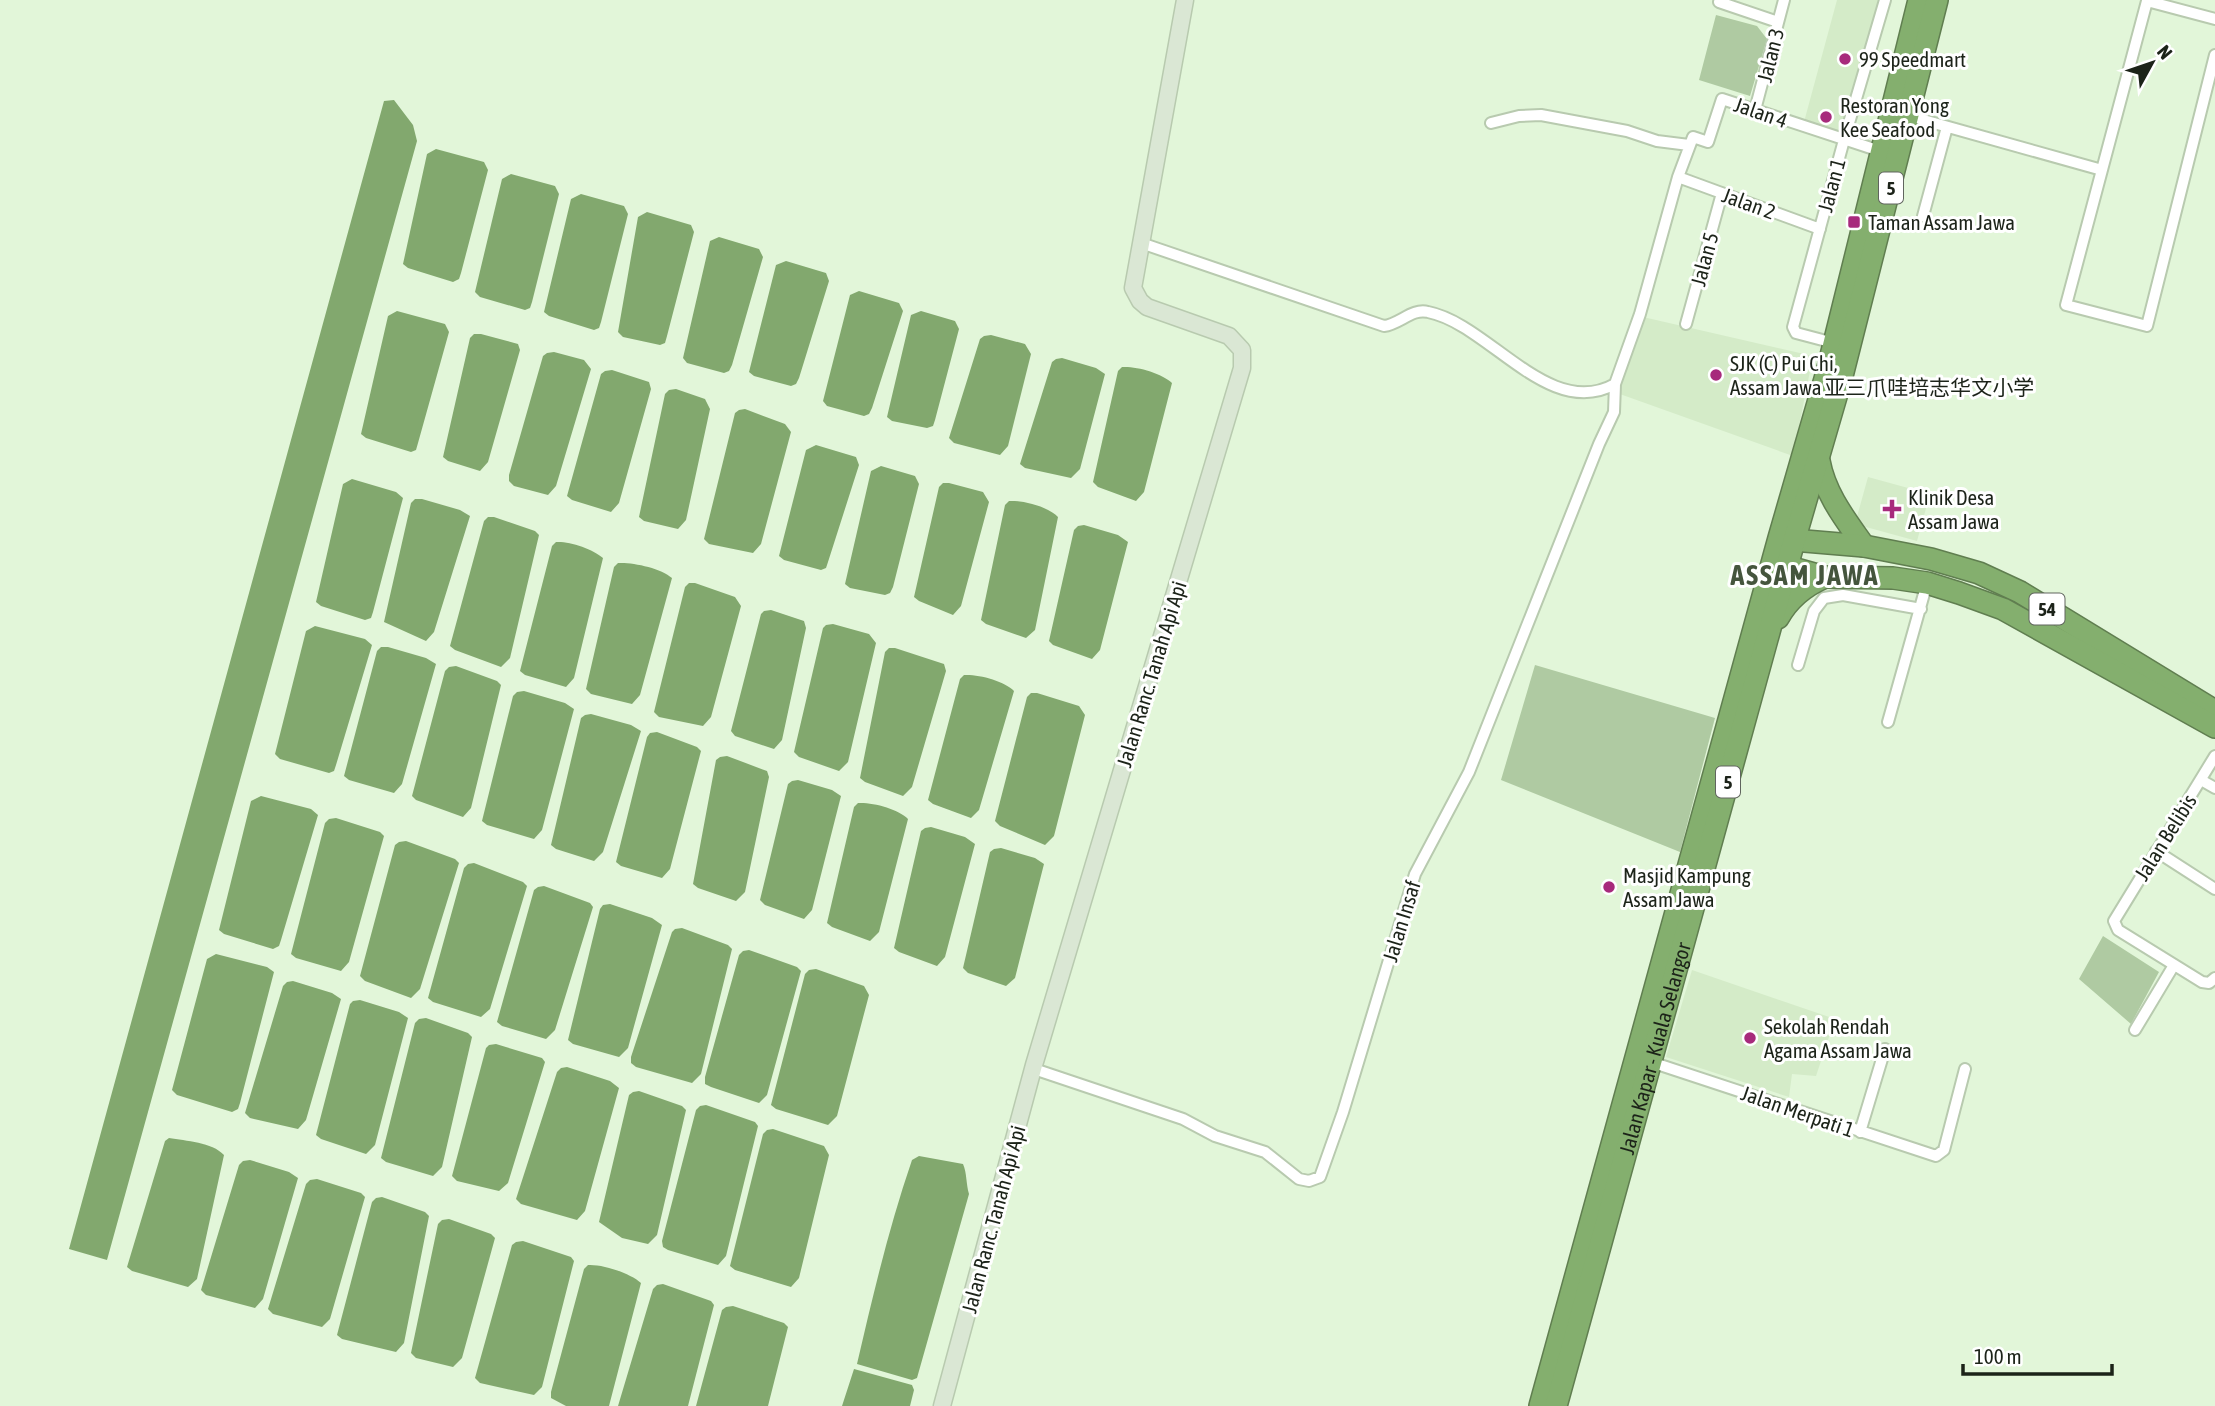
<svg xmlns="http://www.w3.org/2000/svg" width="2215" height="1406" viewBox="0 0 2215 1406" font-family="'Asap Condensed','Noto Sans SC',sans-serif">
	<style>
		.built { fill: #d4ebc8 }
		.green { fill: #afcaa2 }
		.water { fill: #82a86e }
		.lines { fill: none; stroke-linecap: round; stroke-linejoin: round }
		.street-casing { stroke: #b8caaf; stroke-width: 14 }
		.secondary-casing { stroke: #b8caaf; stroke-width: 19 }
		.highway-casing { stroke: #607e50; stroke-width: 24 }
		.street { stroke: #fff; stroke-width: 10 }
		.secondary { stroke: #dae7d4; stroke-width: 16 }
		.highway { stroke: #84af6e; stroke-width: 21 }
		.poi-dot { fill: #a72a7c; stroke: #fff; stroke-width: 2.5 }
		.labels { text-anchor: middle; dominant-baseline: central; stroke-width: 6; stroke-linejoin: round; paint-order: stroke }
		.shield { fill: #fff; stroke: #60655e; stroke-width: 2 }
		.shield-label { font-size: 19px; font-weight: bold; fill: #1c2319 }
		.street-label { font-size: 21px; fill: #1c2319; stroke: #fff }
		.poi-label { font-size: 21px; fill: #1c2319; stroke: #fff; text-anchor: start }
		.district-label { font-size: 28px; font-weight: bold; letter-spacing: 2px; fill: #45553d; stroke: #fff }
	</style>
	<rect width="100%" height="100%" fill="#e2f6d9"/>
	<path class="built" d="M1837,0h43l-38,134 -38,-12z
		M1643,317l170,39 -20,100 -176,-63z
		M1868,477l62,17 -13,47 -62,-17z
		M1692,970l143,49 -19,57 -24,-2 -3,23 -123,-40z"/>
	<path class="green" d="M1716,15l41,11 10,13 -17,57 -51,-16z
		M1535,665l180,53 -35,134 -179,-72z
		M2103,936l56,36 -28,52 -52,-45z"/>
	<path class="water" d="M394,100l19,25 4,16 -310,1119 -38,-11 315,-1148z
		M436,149l48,13 4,8 -27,103 -2,6 -6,3 -45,-14 -5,-4 24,-110z
		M511,174l44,12 4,8 -27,108 -2,6 -5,2 -45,-13 -5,-5 27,-113z
		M581,194l43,12 4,8 -27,108 -2,6 -5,2 -45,-14 -5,-4 27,-113z
		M647,212l44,13 3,7 -27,104 -2,7 -5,2 -37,-8 -5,-5 20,-115z
		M719,237l40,12 4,8 -31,108 -3,6 -5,2 -37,-10 -4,-5 27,-117z
		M786,261l40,12 3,8 -30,97 -3,6 -5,2 -37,-10 -5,-4 27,-107z
		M859,291l40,12 4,8 -31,97 -3,6 -5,2 -37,-10 -4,-5 27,-106z
		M397,311l48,13 4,8 -31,111 -2,7 -5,2 -45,-14 -5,-4 27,-118z
		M921,311l34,10 4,8 -24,91 -2,6 -6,2 -35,-7 -5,-4 24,-102z
		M474,334h7l37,10 2,6 -32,112 -8,9 -32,-10 -5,-4 27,-119z
		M991,335l34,9 6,10 -23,92 -8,9 -46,-12 -5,-5 31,-99 4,-3z
		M554,352l30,8 7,9 -35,117 -8,9 -34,-9 -5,-5v-6l34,-119 4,-3z
		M1062,358l34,10 9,6 -25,95 -9,9 -46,-10 -5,-4 32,-102 4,-3z
		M1122,367c14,-1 40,6 50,16l-28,109 -8,9 -38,-14 -5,-5 25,-111z
		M612,370l37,12 2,7 -32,114 -8,9 -39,-12 -5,-4 34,-122 4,-3z
		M676,389l29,10 5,10 -24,111 -8,9 -34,-8 -5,-4 26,-123 4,-4z
		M745,409l40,15 6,8 -30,112 -8,9 -44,-9 -5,-5 31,-126 4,-3z
		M816,445l40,12 3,8 -31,97 -2,6 -5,2 -37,-10 -5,-4 27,-106z
		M881,466l34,10 4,8 -26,103 -3,6 -5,2 -35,-7 -5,-4 26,-113z
		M352,479l44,13 7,6 -30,114 -2,6 -6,2 -44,-14 -5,-4 27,-118z
		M943,483h6l34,9 6,10 -28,104 -8,9 -34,-14 -5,-4 25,-110z
		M415,499h7l38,11 10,6 -36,116 -8,9 -42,-19 27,-119z
		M1009,501c13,-1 40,6 49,16l-23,113 -9,8 -40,-14 -5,-4 24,-115z
		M488,517h6l41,14 4,4 -29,123 -9,9 -46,-17 -5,-4 34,-125z
		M1084,525l34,10 10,7 -28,108 -8,9 -39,-14 -4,-4 25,-111 4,-4z
		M556,542c13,-1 37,7 47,16l-29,120 -8,9 -41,-12 -5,-4 32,-125z
		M618,563c14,-1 43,5 54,15l-32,117 -8,9 -41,-10 -5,-5 28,-122z
		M689,583h6l40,14 6,9 -30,111 -8,9 -44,-9 -5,-5 31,-125z
		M771,610l33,11 2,7 -24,112 -8,9 -39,-13 -4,-5 30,-117 3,-3z
		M833,624l36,10 7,9 -28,119 -9,9 -40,-14 -5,-5 29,-124 3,-3z
		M315,626l50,13 7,6 -36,120 -2,6 -5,2 -49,-14 -5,-5 31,-123z
		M381,647h7l38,11 10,6 -34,120 -8,9 -45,-13 -5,-4 33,-125z
		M889,648h6l49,16 2,7 -34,116 -9,9 -38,-14 -5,-4 25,-126z
		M456,666l41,15 4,4 -30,123 -8,9 -47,-17 -4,-4 33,-125 4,-4z
		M964,675c14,-1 41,6 50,16l-35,119 -8,8 -38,-14 -5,-4 32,-121z
		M524,691l41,12 9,6 -32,121 -8,9 -47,-14 -5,-4 31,-125 4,-4z
		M1031,693h6l42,13 6,9 -31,121 -9,9 -45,-19 -5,-5 32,-124z
		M591,714l40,11 10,6 -38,121 -9,9 -38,-12 -5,-4 30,-127 4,-3z
		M657,732l40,15 4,4 -31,118 -8,9 -41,-12 -5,-4 31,-125 3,-4z
		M727,756l40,15 2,6 -24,115 -9,9 -38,-13 -5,-4 23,-124 4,-3z
		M798,780l34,10 9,6 -29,114 -8,9 -39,-14 -5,-5 28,-116 4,-3z
		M261,796l50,13 7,6 -37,125 -2,6 -6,3 -49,-15 -5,-4 32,-129z
		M858,803c14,-1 41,6 50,16l-29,113 -9,9 -38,-14 -5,-4 27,-116z
		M336,818l44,14 4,4 -35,126 -8,9 -45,-13 -5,-4 34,-131 4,-4z
		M931,827l34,10 10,7 -30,113 -8,9 -38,-14 -5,-4 27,-117 4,-3z
		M406,841l49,18 4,4 -39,126 -9,9 -46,-17 -5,-5 35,-131 4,-3z
		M1001,848l34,10 9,6 -29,114 -9,8 -38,-13 -5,-5 27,-116 4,-3z
		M474,863l49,19 4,4 -37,123 -9,8 -48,-15 -5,-4 36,-130 4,-4z
		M544,886l46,17 3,4 -38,123 -9,9 -44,-13 -5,-4 37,-132 4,-3z
		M610,904l42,14 10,7 -34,123 -9,9 -46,-13 -5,-4 32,-131 3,-4z
		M682,928l46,17 4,4 -31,125 -9,9 -56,-16 -5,-4v-6l41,-125 3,-3z
		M749,950l48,17 4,4 -34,124 -8,8 -48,-16 -6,-3v-7l34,-122 4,-4z
		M216,954l51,13 7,5 -34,131 -2,6 -6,3 -55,-17 -5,-5 35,-131z
		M816,969l48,17 5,9 -32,121 -9,9 -52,-16 -5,-4 34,-131 4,-4z
		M293,981l39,12 9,6 -35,121 -8,9 -48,-11 -5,-5 38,-127 4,-4z
		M360,1000l39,12 9,6 -33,127 -9,9 -45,-15 -5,-4 34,-131 3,-3z
		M426,1018l42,15 4,4 -30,130 -9,9 -47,-14 -5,-4 34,-135 4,-4z
		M496,1044l46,14 3,4 -37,121 -9,8 -42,-10 -5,-5 34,-128 3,-3z
		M567,1067l43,14 9,7 -34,123 -8,9 -56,-16 -5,-5 41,-127 4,-4z
		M639,1091l43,15 4,4 -29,125 -9,9 -26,-6 -23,-16 30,-127 4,-3z
		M706,1105l49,17 3,4 -32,130 -8,9 -50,-15 -5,-3 -1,-6 34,-131 4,-4z
		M773,1129l51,17 5,9 -30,123 -8,9 -56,-17 -5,-4 33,-132 4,-4z
		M169,1138c17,3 43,4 55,17l-27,124 -9,8 -56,-16 -5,-4 38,-126z
		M919,1156l44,8c4,9 3,20 6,30l-52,184 -5,2 -55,-16c16,-69 32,-137 55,-204z
		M250,1160l39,12 9,6 -35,121 -8,9 -49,-13 -5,-5 38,-125 4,-4z
		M317,1179l44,14 4,4 -35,122 -8,8 -49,-13 -5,-5 38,-125 4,-4z
		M382,1197l43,15 4,4 -25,127 -8,9 -54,-13 -5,-4 35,-133 4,-4z
		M449,1219l42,15 4,4 -33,120 -9,9 -37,-9 -5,-5 27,-129 4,-4z
		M523,1241l48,16 3,4 -32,126 -8,8 -54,-12 -5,-5 37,-133 4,-3z
		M588,1265c14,-1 42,8 53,18l-32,123h-43l-15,-8v-6l33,-123z
		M663,1284l48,17 3,4 -26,101h-70l35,-117 4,-4z
		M733,1306l51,17 4,4 -20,79h-72l26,-96 4,-3z
		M854,1369l58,16 2,5 -4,16h-68z"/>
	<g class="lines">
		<defs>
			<path id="street" d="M1719,2l59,20
				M2215,19l-68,-18 -81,304 81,21 68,-271
				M1755,110l29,-110
				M1909,116l193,54
				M1491,123l28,-7 22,-1 86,16 30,10 32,4
				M1678,177l142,52
				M1923,216l24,-89
				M1141,243l243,83c16,-2 28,-18 44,-14 61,12 121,109 187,72
				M1686,324l36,-131
				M1834,343l-38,-10 -3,-6 51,-187 41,-140
				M1798,665l16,-54 10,-13 19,-3 78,14
				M1888,722l39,-139
				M2215,756l-101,165 4,9 84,52 7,1 6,-5
				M2201,780l14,8
				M2156,851l59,38
				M2135,1030l39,-65
				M1651,1062l285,94 8,-6 21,-81
				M1034,1069l149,50 32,17 50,16 34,27 10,2 11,-4 23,-65 72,-238 54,-102 130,-328 15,-32 1,-28 25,-70 38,-137 15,-40 15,5 14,-43 158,52
				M1860,1132l25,-83"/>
			<path id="secondary" d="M942,1406l92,-341 208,-697v-18l-13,-14 -82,-29 -7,-6 -7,-13 52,-288"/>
			<g id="highway">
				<path d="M1819,461c6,33 26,58 45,85"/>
				<path d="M1781,539l83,7 67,13 48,14 41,19 195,119"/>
				<path d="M1775,563l50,14 68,1 34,5 32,10 44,16 212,118"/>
				<path d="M1778,618c11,-20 26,-32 47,-41"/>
				<path d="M1540,1406l239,-868 48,-166 92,-372"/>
				<path id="s1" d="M1556,1406l238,-865 48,-165 95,-376"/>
			</g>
		</defs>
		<use href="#street" class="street-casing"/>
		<use href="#secondary" class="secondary-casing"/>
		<use href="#highway" class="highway-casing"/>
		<use href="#street" class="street"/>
		<use href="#secondary" class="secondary"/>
		<use href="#highway" class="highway"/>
	</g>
	<g class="poi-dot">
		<circle cx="1845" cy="59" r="7"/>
		<circle cx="1826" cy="117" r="7"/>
		<rect x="1847" y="215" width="14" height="14" rx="3.5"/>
		<circle cx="1716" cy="375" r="7"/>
		<path d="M1888.5 498.5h7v7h7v7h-7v7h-7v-7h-7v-7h7z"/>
		<circle cx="1609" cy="887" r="7"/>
		<circle cx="1750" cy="1038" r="7"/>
	</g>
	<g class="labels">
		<g class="shield">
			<rect x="1879" y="172.5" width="24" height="31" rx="5"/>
			<rect x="2029.5" y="593.5" width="35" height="31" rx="5"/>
			<rect x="1716" y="766.5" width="24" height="31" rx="5"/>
		</g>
		<g class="shield-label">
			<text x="1891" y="188">5</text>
			<text x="2047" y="609">54</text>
			<text x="1728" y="782">5</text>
		</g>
		<g class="street-label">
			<text transform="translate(1770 55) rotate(-76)">Jalan 3</text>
			<text transform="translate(1761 112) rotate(19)">Jalan 4</text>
			<text transform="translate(1831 185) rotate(-75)">Jalan 1</text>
			<text transform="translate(1749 203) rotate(20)">Jalan 2</text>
			<text transform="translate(1704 259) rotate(-75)">Jalan 5</text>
			<text transform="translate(1151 674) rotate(-73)">Jalan Ranc. Tanah Api Api</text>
			<text transform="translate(2165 837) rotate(-58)">Jalan Belibis</text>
			<text transform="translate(1401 921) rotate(-73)">Jalan Insaf</text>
			<text stroke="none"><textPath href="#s1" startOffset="371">Jalan Kapar - Kuala Selangor</textPath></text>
			<text transform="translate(1798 1111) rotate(19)">Jalan Merpati 1</text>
			<text transform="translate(993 1219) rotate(-75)">Jalan Ranc. Tanah Api Api</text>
		</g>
		<g class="poi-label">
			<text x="1859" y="59">99 Speedmart</text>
			<text x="1840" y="105">Restoran Yong<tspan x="1840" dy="24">Kee Seafood</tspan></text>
			<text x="1868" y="222">Taman Assam Jawa</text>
			<text x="1730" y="363">SJK (C) Pui Chi,<tspan x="1730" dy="24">Assam Jawa 亚三爪哇培志华文小学</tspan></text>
			<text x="1908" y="497">Klinik Desa<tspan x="1908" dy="24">Assam Jawa</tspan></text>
			<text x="1623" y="875">Masjid Kampung<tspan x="1623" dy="24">Assam Jawa</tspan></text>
			<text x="1764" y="1026">Sekolah Rendah<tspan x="1764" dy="24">Agama Assam Jawa</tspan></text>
		</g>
		<g class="district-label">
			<text x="1805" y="575">ASSAM JAWA</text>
		</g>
	</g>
	<g transform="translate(2152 63) rotate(50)" stroke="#ffffff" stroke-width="5" paint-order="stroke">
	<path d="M0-5L12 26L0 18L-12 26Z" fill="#1c2319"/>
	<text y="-10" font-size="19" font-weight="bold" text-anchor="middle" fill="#1c2319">N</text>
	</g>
	<path d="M1963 1364v10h149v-10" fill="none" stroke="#1c2319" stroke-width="3.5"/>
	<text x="1974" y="1364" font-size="21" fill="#1c2319" stroke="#ffffff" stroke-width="5" paint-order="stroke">100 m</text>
</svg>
